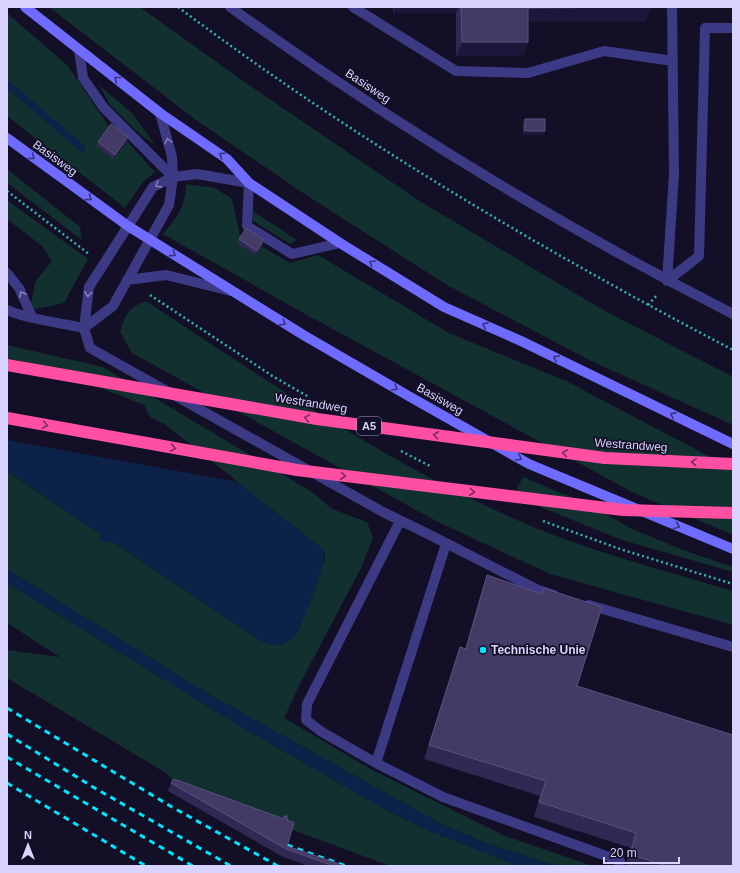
<svg xmlns="http://www.w3.org/2000/svg" width="740" height="873" viewBox="0 0 740 873" font-family="Arial,sans-serif">
	<style>
		.green { fill: #12302f }
		.water { fill: #0c2248 }
		.pier { fill: #130f26 }
		.lines { fill: none; stroke-linecap: round; stroke-linejoin: round }
		.stream { stroke: #0c2248; stroke-width: 7 }
		.path { stroke: #2fb8b0; stroke-width: 2.5; stroke-dasharray: 2 3; stroke-linecap: butt }
		.service { stroke: #3d3a85; stroke-width: 10 }
		.minor { stroke: #3d3a85; stroke-width: 10 }
		.secondary { stroke: #6f6bff; stroke-width: 10 }
		.rail { stroke: #00e5ff; stroke-width: 3; stroke-dasharray: 6 5; stroke-linecap: butt }
		.motorway-bridge { stroke: #ff4fa3; stroke-width: 12 }
		.wall { fill: #312854 }
		.shaded-wall { fill: #1d163a }
		.building { fill: #433a66; stroke: #5a527e }
		.oneway { stroke: #38347d }
		.oneway2 { stroke: #837fbc }
		.oneway3 { stroke: #7d2c5e }
		.poi-dot { fill: #00e5ff; stroke: #130f26; stroke-width: 1.5 }
		.labels { text-anchor: middle; dominant-baseline: central; stroke-width: 3.5; stroke-linejoin: round; paint-order: stroke }
		.shield { fill: #130f26; stroke: #9e99be; stroke-width: 1 }
		.shield-label { font-size: 11px; font-weight: bold; fill: #d9d4ff }
		.street-label { font-size: 12px; fill: #d9d4ff; stroke: #130f26 }
		.poi-label { font-size: 12px; font-weight: bold; fill: #d9d4ff; stroke: #130f26; text-anchor: start }
	</style>
	<rect width="100%" height="100%" fill="#130f26"/>
	<path class="green" d="M49,7h91l106,76 175,119 184,109 128,66v48l-142,-64 -144,-76 -141,-90 -110,-75z
		M7,13l61,53 42,62 17,13 28,31 -12,10 -18,26 -118,-92z
		M99,85l33,28 23,32 -14,-10 -31,-30z
		M7,169l73,58 2,13 -75,-57z
		M186,184l29,4 17,11 9,40 -3,4 17,12 6,-9 29,17 28,-8 131,78 117,48 167,88v66l-99,-42 -327,-178 -144,-81c15,-18 22,-26 23,-50z
		M7,200l81,59 -24,44 -34,7 5,-28 17,-21 -10,-15 -35,-27z
		M253,211l44,29 -7,4 -37,-23z
		M146,301c132,87 264,179 413,236 57,21 116,37 174,54v34l-183,-51 -114,-53 -304,-168 -12,-21c6,-18 7,-24 26,-31z
		M7,345l96,22 209,125 20,17 35,13 6,16 -11,28 -60,114 -18,38 90,53 131,65 88,30h-37l-70,-23 -45,-19 -236,-132 -198,-123v-98l93,63 1,2 14,7 144,97 14,5 25,-14 27,-73 -1,-8 -162,-126 -155,-64z
		M523,477l67,28 42,24 51,21 50,17v5l-111,-32 -109,-44z
		M7,583l236,145 145,83 44,21 87,34h-129l-218,-81 -1,-7 -5,-5 -159,-95v-28l53,7 -53,-34z"/>
	<path class="water" d="M7,360l155,64 162,126c2,16 -18,65 -26,80 -3,6 -10,11 -15,15h-10l-14,-5 -144,-97 -6,-2 -4,2 -5,-3v-6l-93,-63z
		M7,569l198,123 236,132 45,19 70,23h-37l-87,-34 -44,-21 -145,-83 -236,-145z"/>
	<path class="pier" d="M7,358l46,11 91,36 6,12 13,6 75,59 -231,-42z"/>
	<g class="lines">
		<path class="stream" d="M7,84l75,64"/>
		<path class="path" d="M178,7c174,131 362,242 555,343
			M7,191l82,63
			M150,295l124,82 35,20
			M648,305l9,-10
			M401,451l29,15
			M543,521l77,28 113,35"/>
		<path class="service" d="M353,7l103,64 72,2 76,-22 69,10
			M79,50l4,28 21,30 69,69
			M249,183l-2,43 45,28 48,-11
			M7,273l12,15 13,29
			M667,281l32,-25 6,-228h28
			M667,281l7,-107 -2,-167
			M7,310c20,9 54,13 77,18
			M428,534l110,56 16,5
			M589,605l144,42
			M322,732l54,31 67,34 177,64
			M376,763l70,-219"/>
		<path class="minor" d="M230,7c160,115 328,218 503,307
			M249,183l-52,-9 -24,3 -20,10 -64,100 -5,41 6,20 293,164 45,22
			M127,280l39,-5 65,16
			M84,328l29,-22 56,-101 4,-28 -1,-20 -12,-44
			M322,732l-16,-12 1,-16 93,-183"/>
		<path class="secondary" d="M25,7l135,106 67,46 22,24 91,60 104,64 77,34 212,103
			M7,138l121,88 177,110 107,62 117,66 204,85"/>
		<path class="rail" d="M7,708l165,99 106,59
			M7,734l86,53 138,79
			M7,757l186,109
			M7,783l139,83
			M287,845l59,21"/>
		<path class="motorway-bridge" d="M7,365l310,54 288,39 128,6
			M7,418l290,52 326,40 110,3"/>
	</g>
	<path class="wall" d="M393,7h258l-6,15h-117v20l-5,14h-67v-43h-63z
		M525,119l20,12 -2,4h-20v-12z
		M127,141l-14,18 -16,-13 1,-4z
		M239,239l24,5 -8,11 -18,-12z
		M487,575l54,19 2,-6 34,98 156,180h-108l6,-18 -97,-31 6,-21 -116,-37 31,-97 5,-15 5,2 17,-59z
		M171,783l112,36 1,-3 3,30 58,20h-36l-26,-9 -115,-66z"/>
	<path class="shaded-wall" d="M395,7h64l-3,6h-63z
		M651,7l-6,15h-122l5,-14z
		M462,42h66l-5,14h-67z
		M525,131h20l-2,4h-20z
		M128,137l-1,4 -14,18 2,-4z
		M264,240l-1,4 -8,11 2,-4z"/>
	<path class="building" d="M461,7h190l-123,1v34h-66z
		M525,119h20v12h-20z
		M111,124l17,13 -13,18 -17,-13z
		M246,228l18,12 -7,11 -18,-12z
		M487,575l55,19 1,-6 59,19 -25,79 156,49v131h-67l-36,-12 6,-21 -97,-31 7,-21 -117,-36 31,-98 6,2z
		M174,779l110,40v-3h3v4l7,3 -7,23 58,20h-11l-48,-17 -115,-66z"/>
	<defs><path id="oneway-chevron" d="M-2-3.5L2.5 0L-2 3.5" fill="none" stroke-width="1.6" stroke-linecap="round" stroke-linejoin="round"/></defs>
	<g class="oneway">
		<use href="#oneway-chevron" transform="translate(117 79) rotate(-142)"/>
		<use href="#oneway-chevron" transform="translate(222 155) rotate(-145)"/>
		<use href="#oneway-chevron" transform="translate(32 157) rotate(38)"/>
		<use href="#oneway-chevron" transform="translate(89 198) rotate(36)"/>
		<use href="#oneway-chevron" transform="translate(173 254) rotate(32)"/>
		<use href="#oneway-chevron" transform="translate(372 263) rotate(-149)"/>
		<use href="#oneway-chevron" transform="translate(283 323) rotate(32)"/>
		<use href="#oneway-chevron" transform="translate(485 325) rotate(-156)"/>
		<use href="#oneway-chevron" transform="translate(556 358) rotate(-153)"/>
		<use href="#oneway-chevron" transform="translate(395 388) rotate(30)"/>
		<use href="#oneway-chevron" transform="translate(673 415) rotate(-154)"/>
		<use href="#oneway-chevron" transform="translate(519 458) rotate(30)"/>
		<use href="#oneway-chevron" transform="translate(677 526) rotate(23)"/>
	</g>
	<g class="oneway2">
		<use href="#oneway-chevron" transform="translate(168 141) rotate(-104)"/>
		<use href="#oneway-chevron" transform="translate(158 185) rotate(148)"/>
		<use href="#oneway-chevron" transform="translate(22 294) rotate(-115)"/>
		<use href="#oneway-chevron" transform="translate(88 294) rotate(96)"/>
	</g>
	<g class="oneway3">
		<use href="#oneway-chevron" transform="translate(307 418) rotate(-170)"/>
		<use href="#oneway-chevron" transform="translate(45 425) rotate(10)"/>
		<use href="#oneway-chevron" transform="translate(436 435) rotate(-172)"/>
		<use href="#oneway-chevron" transform="translate(173 448) rotate(10)"/>
		<use href="#oneway-chevron" transform="translate(565 453) rotate(-172)"/>
		<use href="#oneway-chevron" transform="translate(694 462) rotate(-177)"/>
		<use href="#oneway-chevron" transform="translate(343 476) rotate(7)"/>
		<use href="#oneway-chevron" transform="translate(472 492) rotate(7)"/>
	</g>
	<circle class="poi-dot" cx="483" cy="650" r="4"/>
	<g class="labels">
		<rect class="shield" x="357" y="417" width="24" height="18" rx="3"/>
		<g class="shield-label">
			<text x="369" y="426">A5</text>
		</g>
		<g class="street-label">
			<text transform="translate(368 86) rotate(34)">Basisweg</text>
			<text transform="translate(55 158) rotate(36)">Basisweg</text>
			<text transform="translate(440 399) rotate(30)">Basisweg</text>
			<text transform="translate(311 403) rotate(9)">Westrandweg</text>
			<text transform="translate(631 445) rotate(4)">Westrandweg</text>
		</g>
		<g class="poi-label">
			<text x="491" y="650">Technische Unie</text>
		</g>
	</g>
	<rect width="740" height="873" fill="none" stroke="#d9d4ff" stroke-width="16"/>
	<g transform="translate(28 845)" stroke="#130f26" stroke-width="3" paint-order="stroke">
	<path d="M0-3L7 15L0 10L-7 15Z" fill="#d9d4ff"/>
	<text y="-6" font-size="11" font-weight="bold" text-anchor="middle" fill="#d9d4ff">N</text>
	</g>
	<path d="M604 857v6h75v-6" fill="none" stroke="#d9d4ff" stroke-width="2"/>
	<text x="610" y="857" font-size="12" fill="#d9d4ff" stroke="#130f26" stroke-width="3" paint-order="stroke">20 m</text>
</svg>
